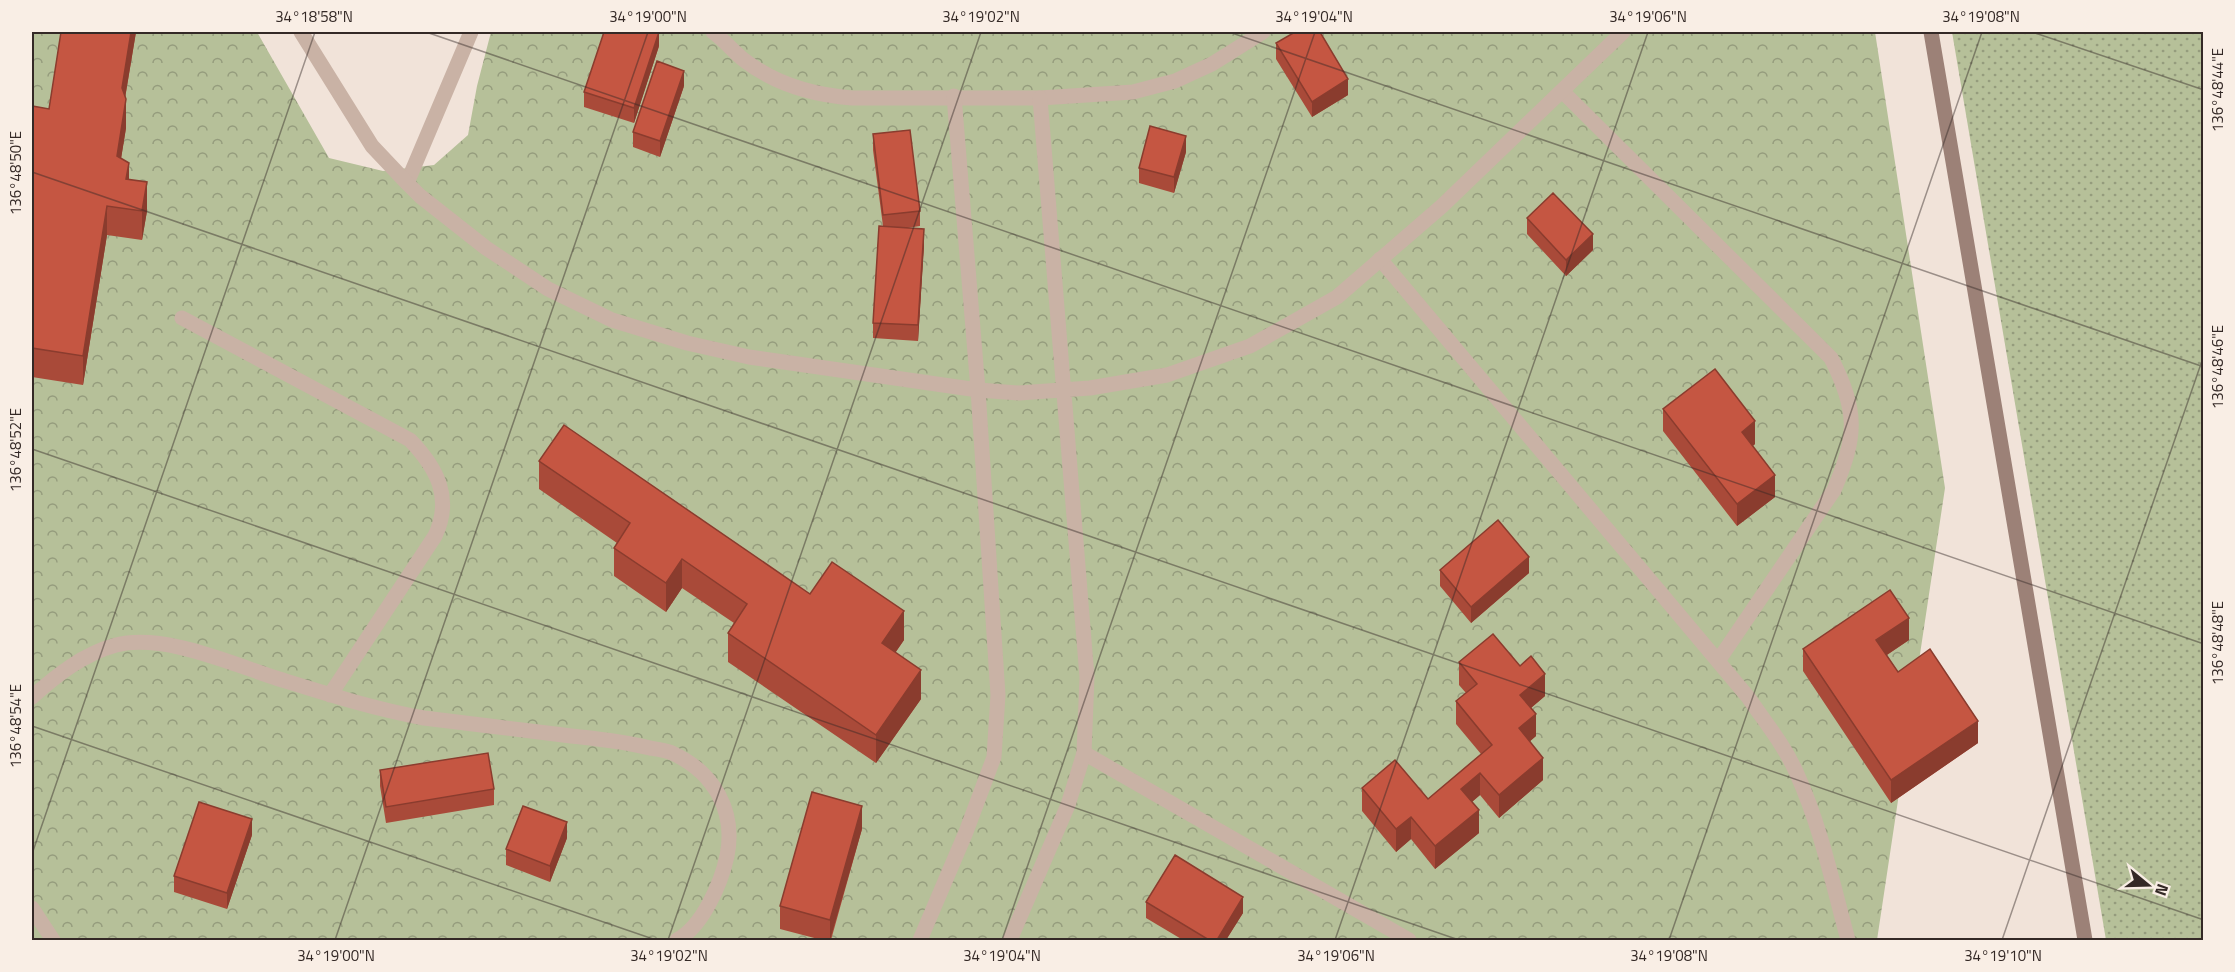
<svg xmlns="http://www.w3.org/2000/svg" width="2235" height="972" viewBox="0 0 2235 972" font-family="'Titillium Web',sans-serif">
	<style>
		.grass { fill: url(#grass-dots) }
		.forest { fill: url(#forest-crowns) }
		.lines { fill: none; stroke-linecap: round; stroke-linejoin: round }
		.lane { stroke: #c9b2a5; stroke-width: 15 }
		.street { stroke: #c9b2a5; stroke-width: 15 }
		.secondary { stroke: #9c8177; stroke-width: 15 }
		.wall { fill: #a94a39 }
		.shaded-wall { fill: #8a3c2e }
		.building { fill: #c55642; stroke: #8a3c2e; stroke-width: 1.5 }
		.ticks { fill: none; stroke: #342926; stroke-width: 1.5; stroke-opacity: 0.45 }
		.neatline { fill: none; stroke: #342926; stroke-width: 2 }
		.ticks-label { font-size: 15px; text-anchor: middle; fill: #342926 }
	</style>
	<defs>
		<pattern id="grass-dots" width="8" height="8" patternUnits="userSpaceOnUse" patternTransform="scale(1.5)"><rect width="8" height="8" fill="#b6c099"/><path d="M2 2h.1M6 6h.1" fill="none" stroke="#959c7d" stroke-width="1.8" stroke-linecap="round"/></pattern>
		<pattern id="forest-crowns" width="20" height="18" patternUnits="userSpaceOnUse" patternTransform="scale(1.5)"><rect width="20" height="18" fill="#b6c099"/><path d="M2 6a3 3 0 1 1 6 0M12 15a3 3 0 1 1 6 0" fill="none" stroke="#959c7d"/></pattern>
	</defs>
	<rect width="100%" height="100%" fill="#f1e3d9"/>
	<path class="grass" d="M1952,32h251v908h-97z"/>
	<path class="forest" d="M32,32h225l72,126 54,13 51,-6 34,-30 9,-49 14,-54h1384l70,456 -68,452h-1845z"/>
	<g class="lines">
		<path class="lane" d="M713,32c11,8 20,19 31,28 31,24 69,35 108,38h188l93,-6 42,-11 37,-17 51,-32
			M1562,91l269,267c27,53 26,78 3,132l-116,171
			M407,183l64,-151
			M1380,259l368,438c17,25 37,49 49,77 24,53 36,111 51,166
			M182,318l228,122c27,28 43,58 25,96l-105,159
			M32,697c25,-22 51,-43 84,-52 48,-12 116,19 163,34 48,15 95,30 145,39 44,5 87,11 131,16 32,4 64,6 95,14 7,1 16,2 22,5 42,19 64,58 55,103 -6,28 -25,71 -50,84
			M1084,753l325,187
			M32,908l21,32"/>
		<path class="street" d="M301,32l71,114 35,37 13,13 66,52 62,41 64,31 75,23 62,14 229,33 41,3 71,-5 77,-13 83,-29 87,-49 105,-91 181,-174
			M920,940l46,-108 28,-75 4,-62 -20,-305 -24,-294
			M1010,940l58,-135 16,-52 3,-76 -47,-579"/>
		<path class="secondary" d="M1931,32l154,908"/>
	</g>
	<path class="wall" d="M61,32h75l-11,66 1,30 -5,30 8,21 18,32 -5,29 -35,-5 -24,150 -51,-8v-271l17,3z
		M1276,43l72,52 -36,22 -36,-58z
		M659,46l-25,77 -50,-16v-15z
		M684,86l-24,71 -27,-10v-15z
		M873,134l47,77v15l-13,2 17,17 -6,96 -45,-3v-15l10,-97 -10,-76z
		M1186,152l-12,41 -35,-10v-15z
		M1527,218l66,32 -27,26 -39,-42z
		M1663,409l92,35 -2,2 22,51 -38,29 -74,-95z
		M539,461l365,179 -9,13 26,46 -45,64 -148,-101v-29l6,-10 -52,-35 -16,24 -52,-36v-28l3,-5 -78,-54z
		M1440,570l89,3 -58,50 -31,-37z
		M1909,640l-22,15 11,17 80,71 -87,60 -88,-132v-22z
		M1459,662l86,34 -14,12 5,28 -6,5 13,39 -44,38 -19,-23 -8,7 7,31 -44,36 -24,-30 -15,13 -34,-41v-23l66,11 53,-45 -25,-30v-23l10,-8 -7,-8z
		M380,770l114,19v16l-108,18 -6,-37z
		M862,829l-31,111h-9l-42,-11v-23z
		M252,835l-25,74 -53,-17v-16z
		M567,838l-17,44 -44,-17v-16z
		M1146,902l97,11 -17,27h-43l-37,-22z"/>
	<path class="shaded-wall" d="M131,32h5l-14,84v-28z
		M659,32v14l-25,77v-15z
		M684,71v15l-24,71v-16z
		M1348,79v16l-36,22v-15z
		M126,99v29l-9,56v-28z
		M1186,136v16l-12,41v-16z
		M129,163v28l-3,-12z
		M147,182v29l-5,29v-29z
		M107,206v29l-24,150v-29z
		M924,229v16l-6,96v-16z
		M1593,234v16l-27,26v-16z
		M1755,421v23l-13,10v-22z
		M1775,475v22l-38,29v-22z
		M1529,557v16l-58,50v-16z
		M682,559v29l-16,24v-29z
		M904,611v29l-22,32v-29z
		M1909,618v22l-33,22v-22z
		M921,670v29l-45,64v-28z
		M1545,674v22l-25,21v-22z
		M1536,714v22l-17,15v-23z
		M1978,721v22l-87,60v-23z
		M1543,758v22l-44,38v-23z
		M1480,773v22l-19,16v-22z
		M862,806v23l-32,111v-20z
		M1479,810v23l-44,36v-23z
		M1411,817v22l-15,13v-23z
		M252,819v16l-25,74v-16z
		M567,822v16l-17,44v-16z
		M1243,897v16l-17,27h-9z"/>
	<path class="building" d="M61,32h70l-9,56 4,11 -9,57 12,7 -3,16 21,3 -5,29 -35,-5 -24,150 -51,-8v-242l17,3z
		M604,32h55l-25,76 -50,-16z
		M1295,32h25l28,47 -36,23 -36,-59z
		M657,61l27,10 -24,70 -27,-9z
		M1150,126l36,10 -12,41 -35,-9z
		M910,130l10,81 -37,4 -10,-81z
		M1553,193l40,41 -27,26 -39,-42z
		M879,226l45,3 -6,96 -45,-2z
		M1715,369l40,52 -13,11 33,43 -38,29 -74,-95z
		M564,425l246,169 22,-32 72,49 -22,32 39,27 -45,65 -148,-102 19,-29 -65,-45 -16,24 -52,-35 16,-25 -91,-62z
		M1498,520l31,37 -58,50 -31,-37z
		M1890,590l19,28 -33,22 22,32 32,-23 48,72 -87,59 -88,-131z
		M1493,634l27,32 11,-10 14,18 -25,21 16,19 -17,14 24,30 -44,37 -19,-22 -19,16 18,21 -44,36 -24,-29 -15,12 -34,-41 33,-28 33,39 64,-54 -36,-44 21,-17 -18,-22z
		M488,753l6,36 -108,18 -6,-37z
		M812,792l50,14 -32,114 -50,-14z
		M199,802l53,17 -25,74 -53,-17z
		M523,806l44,16 -17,44 -44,-17z
		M1175,855l68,42 -26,43h-8l-63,-38z"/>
	<path class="ticks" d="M426,32l1778,612M1229,32l975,335M2032,32l172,58M32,172l2172,748M32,449l1427,491M32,726l624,214M32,854l283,-822M335,940l313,-908M668,940l313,-908M1002,940l313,-908M1335,940l313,-908M1669,940l313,-908M2002,940l202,-585"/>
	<rect width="2235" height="972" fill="none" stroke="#f9eee5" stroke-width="66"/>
	<g transform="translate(2148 885) rotate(109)" stroke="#f9eee5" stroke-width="4.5" paint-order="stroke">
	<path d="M0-4.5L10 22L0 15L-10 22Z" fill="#342926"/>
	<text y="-9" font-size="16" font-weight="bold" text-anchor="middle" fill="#342926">N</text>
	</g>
	<rect x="33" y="33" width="2169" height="906" class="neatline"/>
	<g class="ticks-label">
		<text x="314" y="22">34°18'58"N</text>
		<text x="648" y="22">34°19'00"N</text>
		<text x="981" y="22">34°19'02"N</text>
		<text x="1314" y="22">34°19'04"N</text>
		<text x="1648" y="22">34°19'06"N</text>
		<text x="1981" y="22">34°19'08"N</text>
		<text transform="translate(2218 90) rotate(-90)" y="5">136°48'44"E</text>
		<text transform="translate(16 173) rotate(-90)" y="5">136°48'50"E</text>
		<text transform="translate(2218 367) rotate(-90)" y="5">136°48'46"E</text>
		<text transform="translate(16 450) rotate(-90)" y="5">136°48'52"E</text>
		<text transform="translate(2218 643) rotate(-90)" y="5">136°48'48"E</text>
		<text transform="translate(16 726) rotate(-90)" y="5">136°48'54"E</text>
		<text x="336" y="961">34°19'00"N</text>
		<text x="669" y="961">34°19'02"N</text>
		<text x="1002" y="961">34°19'04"N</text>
		<text x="1336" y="961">34°19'06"N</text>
		<text x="1669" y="961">34°19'08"N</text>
		<text x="2003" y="961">34°19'10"N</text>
	</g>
</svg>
